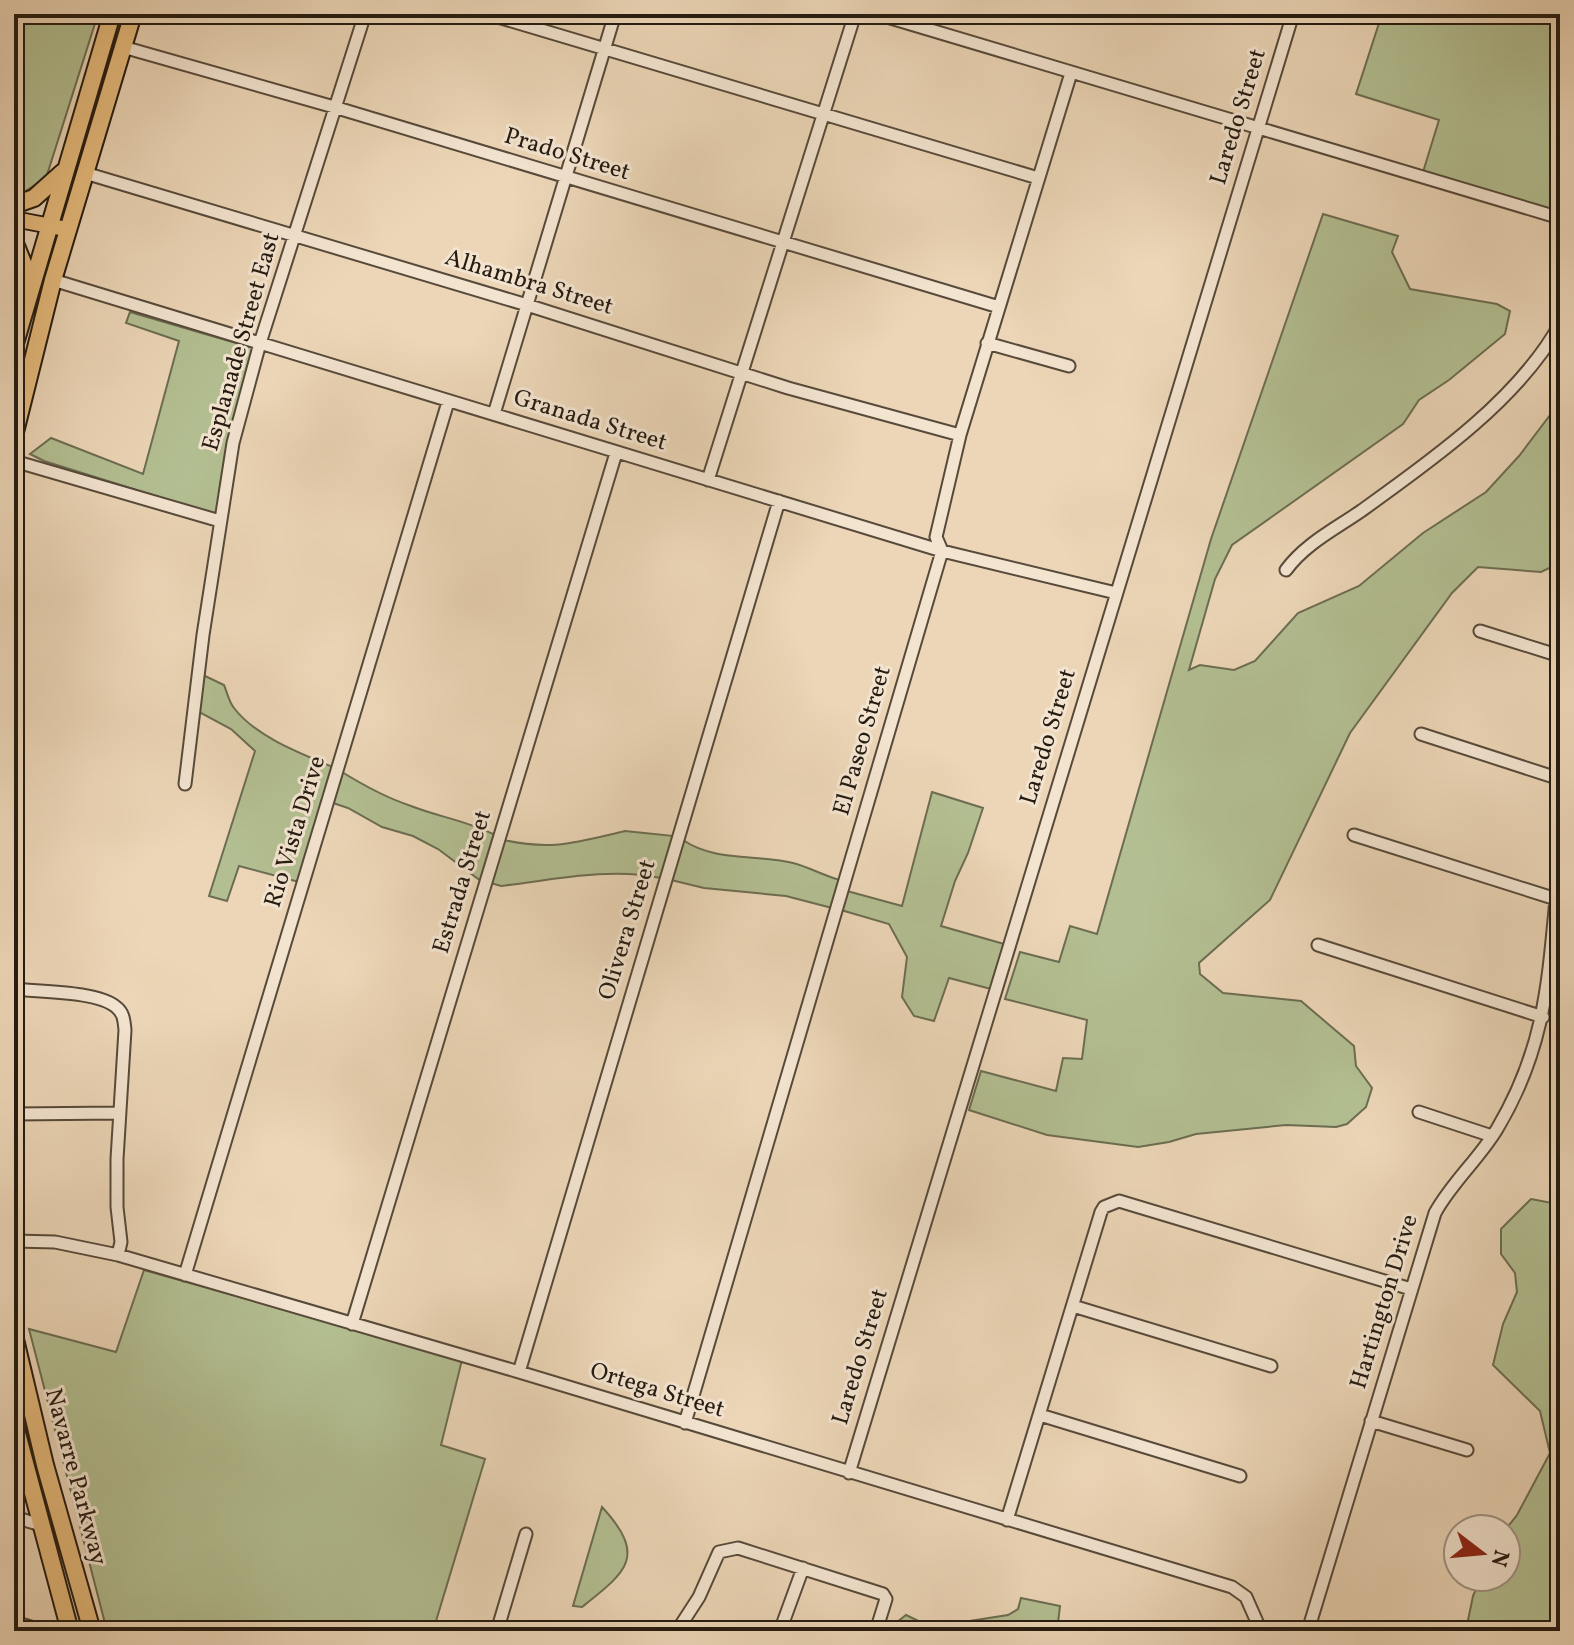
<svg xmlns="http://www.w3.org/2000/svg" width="1574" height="1645" viewBox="0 0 1574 1645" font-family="Vollkorn,serif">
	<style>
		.green { fill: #b3bf92; stroke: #6c6d52; stroke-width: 2 }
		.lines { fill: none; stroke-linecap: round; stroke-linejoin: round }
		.minor-casing { stroke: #574a3a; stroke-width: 15 }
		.major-casing { stroke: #251b11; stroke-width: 18 }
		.highway-casing { stroke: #251b11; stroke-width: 20 }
		.minor { stroke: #f3e4d0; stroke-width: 11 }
		.major { stroke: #e6bb7c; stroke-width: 14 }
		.highway { stroke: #e6bb7c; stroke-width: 16 }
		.labels { text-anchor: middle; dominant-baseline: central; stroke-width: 6; stroke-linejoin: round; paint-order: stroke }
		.street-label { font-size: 24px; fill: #251b11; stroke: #f3e4d0 }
	</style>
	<rect width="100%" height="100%" fill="#ecd6b7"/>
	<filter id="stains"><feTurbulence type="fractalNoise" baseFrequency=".0025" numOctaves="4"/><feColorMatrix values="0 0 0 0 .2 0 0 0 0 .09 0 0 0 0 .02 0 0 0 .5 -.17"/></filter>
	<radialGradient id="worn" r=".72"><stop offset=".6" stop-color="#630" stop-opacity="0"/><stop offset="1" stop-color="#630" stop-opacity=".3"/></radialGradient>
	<path class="green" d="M14,14h84l-52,164 -22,14 -10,3z
		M1382,14h35l26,9 4,-9h113v199l-137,-41 16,-52 -83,-26z
		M1323,214l75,22 -6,16 18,37 87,15 13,7 -5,23 -56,46 -30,20 -16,24 -171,121 -17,34 -26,91 11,-5 34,5 21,-9 43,-48 61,-27 64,-53 63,-41 33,-36 41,-54v161l-19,9 -63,-5 -26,26 -102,140 -80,167 -71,63 1,11 23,19 78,8 53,45 2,20 16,22 -6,19 -19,17 -11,3 -50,-2 -90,9 -27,8 -31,5 -91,-12 -78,-25 12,-39 75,20 7,-33 19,1 5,-39 -82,-21 15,-47 39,10 11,-36 27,8 114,-395z
		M130,312l123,36 -25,94 -12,73 -172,-54 -14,-7 21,-16 92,36 36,-133 -53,-18z
		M203,675l21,10c3,7 5,17 10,23 22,29 68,46 99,59l-34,115 -60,-16 -12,35 -18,-5 46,-145 -24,-22 -32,-17z
		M342,772c21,13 45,26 69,34 28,11 57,15 84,29l-14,46 -43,-32 -25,-13 -31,-9 -34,-19 -15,-5z
		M932,792l51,16 -15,45 -13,28 -14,45 63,18 -13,45 -42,-11 -15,43 -20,-5 -12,-19 5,-40 -18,-33 -48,-14 6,-19 55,15z
		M625,831l49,5 -13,42c-51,-11 -109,2 -160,8l-10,-3 13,-43c48,11 74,2 121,-9z
		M683,840c32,22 74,14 110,23 16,4 31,13 47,17l-8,28 -46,-12 -82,-8 -33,-8z
		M1531,1199l26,5 3,-5v432h-84l-9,-6 6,-29 8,-19h25v-48l11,-14 33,-62 -10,-42 -47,-46 10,-41 14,-32 -2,-19 -14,-19v-25z
		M144,1270l318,90 -21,85 44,14 -52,172h-326l-78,-302 87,23z
		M602,1507c46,50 24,65 -20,100l-9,-1z
		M1021,1598l39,8 -3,25h-163l3,-9 9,-7 25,12 77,-12 10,-6z"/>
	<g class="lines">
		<defs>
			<path id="minor" d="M488,14l550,164
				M877,14l683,204
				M123,47l211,60 665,200
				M85,173l442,132 261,83 172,47
				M53,280l889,271 174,42
				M987,343l82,23
				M494,414l121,-400
				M14,461l206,60
				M708,480l147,-466
				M1286,570c19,-26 49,-41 75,-59 70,-50 158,-112 199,-187
				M1480,631l80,25
				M1421,734l139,45
				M185,784l18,-149 30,-192 27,-100 105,-329
				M1354,835l202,64
				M1318,945l225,72
				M14,989c25,3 84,2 102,18 8,6 8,14 9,23l-8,129v48l4,35 -3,13
				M1419,1112l73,24
				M14,1114l105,-1
				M14,1241l41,1 63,13 401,117 713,215 14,10 15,34
				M185,1275l263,-873
				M1073,1306l198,60
				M352,1324l264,-871
				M519,1372l260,-871
				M1040,1415l200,61
				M1371,1421l96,29
				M685,1423l257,-872 -6,-14 24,-102 111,-362
				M849,1473l444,-1459
				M14,1517l27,8
				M1007,1520l94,-308 3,-5 15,-6 292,88
				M14,1622l30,9
				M497,1631l29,-97
				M677,1631l22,-34 20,-45 19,-4 145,46 3,5 -10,32
				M780,1631l23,-63
				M1305,1631l5,-7 125,-411c17,-31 44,-54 62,-84 55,-92 51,-167 63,-268"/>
			<path id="major" d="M14,219l47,9"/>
			<path id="highway" d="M14,205l20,-7 29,-26
				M14,241l9,22 1,27
				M14,347l98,-333
				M14,436l39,-156 80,-266
				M14,1335l31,130 47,166
				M14,1422l56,209"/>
		</defs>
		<use href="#minor" class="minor-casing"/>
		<use href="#major" class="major-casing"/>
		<use href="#highway" class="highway-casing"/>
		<use href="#minor" class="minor"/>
		<use href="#major" class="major"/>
		<use href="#highway" class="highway"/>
	</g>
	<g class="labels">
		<g class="street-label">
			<text transform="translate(1239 117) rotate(-73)">Laredo Street</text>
			<text transform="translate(567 155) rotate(17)">Prado Street</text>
			<text transform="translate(529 283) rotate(17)">Alhambra Street</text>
			<text transform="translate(242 342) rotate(-74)">Esplanade Street East</text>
			<text transform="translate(590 421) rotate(17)">Granada Street</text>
			<text transform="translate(1049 737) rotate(-73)">Laredo Street</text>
			<text transform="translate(863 741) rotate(-74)">El Paseo Street</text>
			<text transform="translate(296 832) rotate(-73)">Rio Vista Drive</text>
			<text transform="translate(463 882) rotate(-73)">Estrada Street</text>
			<text transform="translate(628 930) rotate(-73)">Olivera Street</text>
			<text transform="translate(1385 1302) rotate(-73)">Hartington Drive</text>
			<text transform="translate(861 1357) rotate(-73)">Laredo Street</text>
			<text transform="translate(657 1391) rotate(17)">Ortega Street</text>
			<text transform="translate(75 1477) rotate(75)">Navarre Parkway</text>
		</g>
	</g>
	<rect width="1574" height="1645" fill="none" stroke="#ecd6b7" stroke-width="48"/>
	<rect x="16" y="16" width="1542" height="1613" fill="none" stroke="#251b11" stroke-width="4"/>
	<rect x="24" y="24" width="1526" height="1597" fill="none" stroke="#251b11" stroke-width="2"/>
	<g transform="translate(1482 1553) rotate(106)"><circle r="38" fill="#f3e4d0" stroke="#a19484" stroke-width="2"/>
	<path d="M0-6L14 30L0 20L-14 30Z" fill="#8f2418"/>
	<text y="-12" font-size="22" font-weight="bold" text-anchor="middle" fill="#251b11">N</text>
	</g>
	<rect width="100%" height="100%" filter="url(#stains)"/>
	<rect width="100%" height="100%" fill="url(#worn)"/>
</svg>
